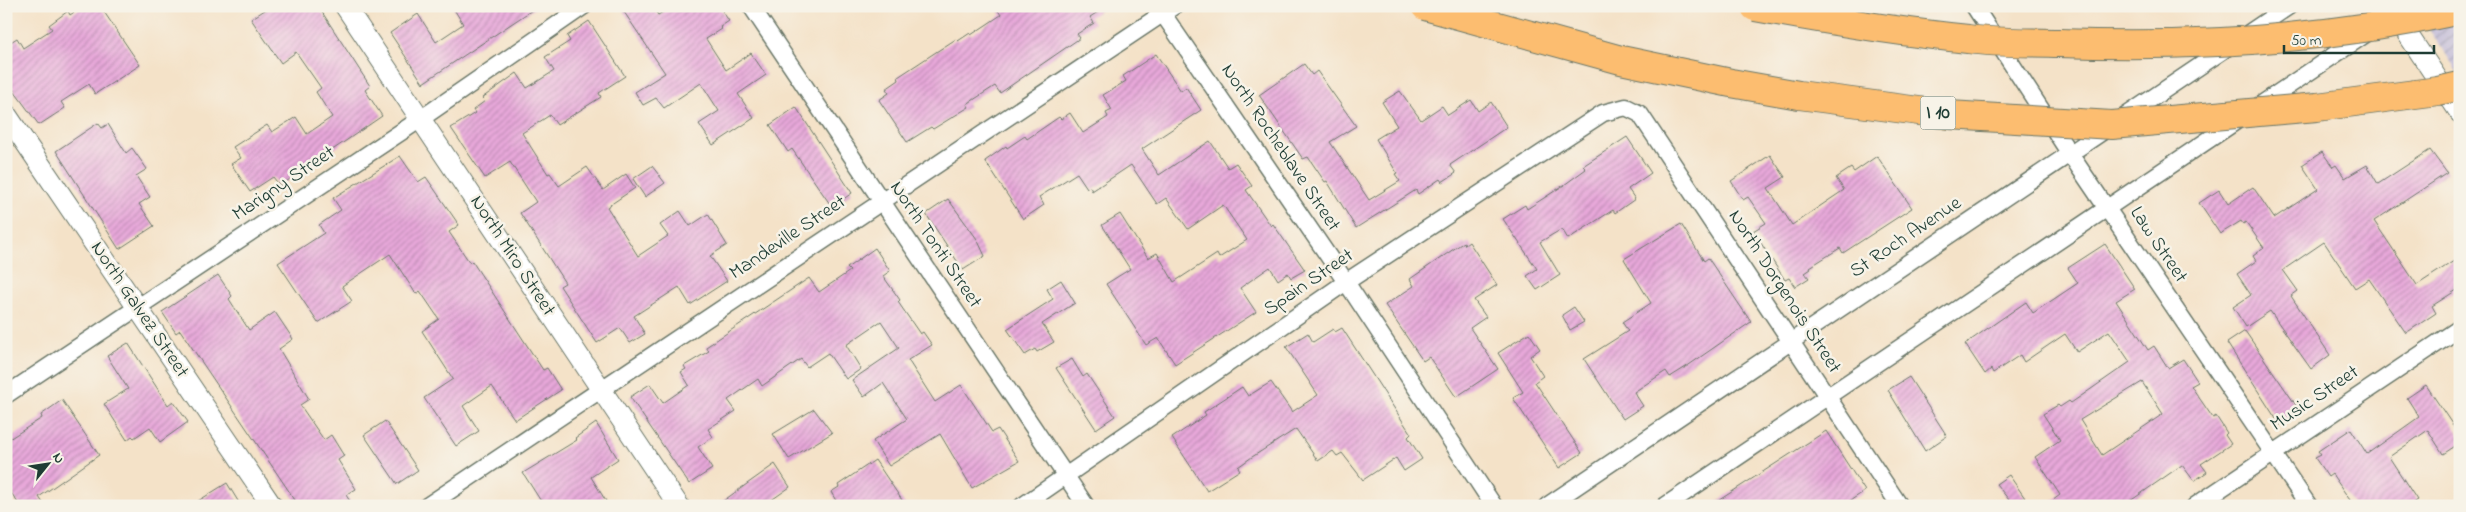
<svg xmlns="http://www.w3.org/2000/svg" width="2466" height="512" viewBox="0 0 2466 512" font-family="'Indie Flower',sans-serif">
	<style>
		.industrial { fill: url(#industrial-furrows) }
		.building { fill: url(#building-hatch); fill-rule: evenodd }
		.lines { fill: none; stroke-linecap: round; stroke-linejoin: round }
		.minor-casing { stroke: #6a7768; stroke-width: 19 }
		.tertiary-casing { stroke: #6a7768; stroke-width: 22 }
		.minor { stroke: #fff; stroke-width: 16 }
		.tertiary { stroke: #fff; stroke-width: 20 }
		.motorway-bridge-casing { stroke: #6a7768; stroke-width: 30; stroke-linecap: butt }
		.motorway-bridge { stroke: #fcbd6f; stroke-width: 28 }
		.labels { text-anchor: middle; dominant-baseline: central; stroke-width: 5; stroke-linejoin: round; paint-order: stroke }
		.shield { fill: #f7f3e8; stroke: #60746a; stroke-width: 1 }
		.shield-label { font-size: 19px; font-weight: bold; fill: #1f3d34 }
		.street-label { font-size: 20px; fill: #1f3d34; stroke: #f7f3e8 }
	</style>
	<defs>
		<pattern id="industrial-furrows" width="10" height="10" patternUnits="userSpaceOnUse" patternTransform="scale(1.25)"><rect width="10" height="10" fill="#c6c0d9"/><path d="M-1 1l2-2M0 10L10 0M9 11l2-2" fill="none" stroke="#a09db1"/></pattern>
		<pattern id="building-hatch" width="6" height="6" patternUnits="userSpaceOnUse" patternTransform="scale(1.25)"><rect width="6" height="6" fill="#e8a8da"/><path d="M-1 1l2-2M0 6l6-6M5 7l2-2" fill="none" stroke="#bb8ab2"/></pattern>
	</defs>
	<rect width="100%" height="100%" fill="#f7f3e8"/>
	<filter id="ink" filterUnits="userSpaceOnUse"><feTurbulence type="fractalNoise" baseFrequency=".02" numOctaves="2"/><feDisplacementMap in="SourceGraphic" scale="10" xChannelSelector="R" yChannelSelector="G"/><feConvolveMatrix kernelMatrix="1 2 1 2 8 2 1 2 1" color-interpolation-filters="sRGB"/></filter>
	<filter id="wash" filterUnits="userSpaceOnUse"><feTurbulence type="fractalNoise" baseFrequency=".0096" numOctaves="4" result="noise"/><feDisplacementMap in="SourceGraphic" scale="20" xChannelSelector="R" yChannelSelector="G"/><feGaussianBlur stdDeviation="1.12" result="paint"/><feColorMatrix in="noise" values="0 0 0 0 0 0 0 0 0 0 0 0 0 0 0 0 0 1.4 0 .05"/><feComposite in="paint" operator="in"/></filter>
	<g filter="url(#wash)">
		<rect width="100%" height="100%" fill="#f4e2c8"/>
		<path class="industrial" d="M2413,6h47v69z"/>
		<g id="blocks">
			<path class="building" d="M83,6h17l40,59 -45,29 -6,-10 -28,18 4,6 -26,17 -33,-45v-35l11,-7 6,10 29,-19 -3,-4 19,-14 2,4z
				M271,6h47l52,80 -5,4 17,26 -102,70 -7,-9 -23,15 -19,-28 10,-6 -8,-11 34,-22 5,7 24,-15 11,17 25,-17 -16,-25 5,-4 -25,-36 -15,11 -30,-44z
				M452,6h86l-115,77 -33,-50 28,-19 18,28 27,-18z
				M620,6h32l6,9 14,-9h47l10,15 -9,6 2,2 -16,10 20,31 25,-17 15,22 -28,19 16,24 -41,27 -14,-21 20,-13 -18,-28 -37,25 -8,-10 -13,7 -8,-13 30,-19z
				M995,6h112l-17,11 4,6 -17,11 3,4 -80,55 -5,-7 -28,18 2,3 -36,22 -2,-2 -24,15 -28,-42 10,-7 -3,-4 13,-9 -1,-3 38,-25 20,-13 2,2 12,-8 1,2 30,-20z
				M589,21l36,55 -26,17 2,4 -44,28 -7,-10 -28,18 26,41 2,-1 9,13 28,-19 16,23 23,-16 9,14 -28,19 31,49 30,-20 -8,-11 20,-14 10,15 18,-12 19,31 -17,11 17,25 -37,24 -11,-18 -45,29 11,18 -15,9 -10,-15 -23,15 -37,-57 5,-3 -45,-70 16,-11 -26,-40 -25,16 -34,-50 24,-15 -2,-3 12,-9 -3,-3 35,-25 10,15 27,-17 -9,-14 25,-16 -3,-5z
				M1156,54l25,37 5,-4 15,23 -59,39 17,26 51,-34 18,27 8,-5 16,23 -6,4 25,36 2,-2 32,46 -14,8 -3,-5 -10,7 -8,-13 -30,21 16,24 -81,52 -17,-26 -12,7 -40,-61 24,-15 -28,-44 18,-11 28,44 9,-5 17,29 43,-28 2,4 28,-18 -24,-35 -35,24 -22,-31 -9,6 -26,-39 -39,26 -2,-4 -3,1 -10,-15 -38,24 5,8 -21,14 -38,-58 21,-15 1,2 18,-12 2,3 32,-22 2,2 9,-6 13,20 25,-16 -2,-4 6,-3 -9,-15 23,-14 -3,-5z
				M1304,64l8,11 5,-4 39,55 -26,16 39,58 31,-19 -5,-7 2,-1 -21,-34 21,-13 -15,-24 18,-11 21,29 21,-14 6,9 23,-15 7,11 13,-9 16,25 -57,38 6,8 -14,9 -2,-3 -22,15 -2,-4 -60,38 -29,-47 -2,1 -17,-25 -5,2 -44,-64z
				M796,107l56,86 -20,14 -40,-58 -4,3 -18,-27z
				M98,123l4,5 6,-4 18,29 6,-5 15,21 -11,7 14,21 -11,7 15,22 -35,23 -63,-98z
				M1627,137l24,36 -23,16 7,10 -20,14 -2,-3 -45,29 -6,-10 -22,13 20,33 -23,15 -10,-14 10,-7 -34,-50 22,-14 2,4 37,-24 22,-16 -3,-3z
				M2430,150l17,23 -73,48 43,64 43,-28v31l-28,18 4,7 -30,20 -37,-54 -14,9 -31,-46 -41,28 15,21 -7,5 39,59 -19,14 -41,-58 -24,16 -13,-20 18,-12 -14,-21 19,-13 -3,-5 11,-8 -18,-26 -3,2 -2,-3 -21,13 -21,-31 20,-13 9,14 25,-17 21,31 44,-29 -16,-24 20,-13 11,15 3,-2 9,13 22,-13 11,19z
				M1770,155l15,22 -17,11 24,37 52,-35 -8,-12 15,-10 3,4 23,-16 35,52 -69,45 -3,-5 -30,19 1,2 -6,4 4,5 -14,9 -6,-9 -4,2 -32,-49 13,-8 -18,-26 -5,3 -12,-19z
				M400,156l18,26 8,-5 33,48 -10,7 21,31 2,-2 71,109 4,-2 14,22 -46,30 -23,-34 -29,20 16,25 -23,15 -32,-48 29,-19 -31,-48 17,-12 -19,-28 -4,3 -26,-40 -48,32 10,15 -34,22 -40,-60 46,-30 -5,-8 22,-15 -8,-12z
				M652,166l13,17 -20,14 -12,-18z
				M948,199l29,40 8,17 -22,14 -37,-56z
				M1681,224l23,37 4,-3 43,64 -65,45 -16,10 -4,-6 -32,21 9,14 -20,13 -39,-60 44,-28 -6,-9 29,-19 -27,-44z
				M1464,242l1,3 4,-3 28,43 -23,15 12,17 -16,11 28,41 -42,28 -27,-40 -6,4 -38,-56 29,-19 -4,-7z
				M2105,244l30,45 -19,12 32,49 6,-4 14,22 15,-9 15,23 -7,4 22,32 3,-2 11,17 -2,2 6,9 -30,20 6,8 -13,9 -12,-16 -59,41h-78l15,-11 -25,-38 25,-17 -17,-26 15,-9 2,2 9,-6 2,2 59,-41 -21,-31 -32,21 -12,-18 -41,28 -4,-7 -27,18 -2,-4 -6,5 -20,-30 61,-42 7,11 45,-30 -10,-15zM2142,382l21,32 -61,41 -22,-35z
				M875,248l15,23 -7,5 17,24 -2,2 22,32 3,-2 9,13 -24,15 27,42 26,-17 31,47 6,-3 21,32 -47,27 -32,-54 -51,32 -16,-25 34,-22 -24,-36 -19,14 -12,-17 47,-32 -18,-27 -35,24 15,24 -15,10 -18,-26 -21,14 -6,-8 -39,27 -4,-7 -30,21 8,11 -28,18 5,8 -15,10 14,22 -23,15 -59,-87 20,-13 13,19 26,-18 -8,-13 5,-3 -2,-3 25,-15 -3,-4 103,-69 10,14 31,-21 -3,-3z
				M218,275l14,21 -3,3 20,31 26,-18 18,27 -14,10 30,50 -9,6 24,35 7,-5 13,21 -6,4 18,29 -10,6 7,11h-54l-119,-176 -4,3 -14,-21z
				M1061,280l14,23 -33,21 12,18 -17,10 -2,-3 -10,6 -18,-26 46,-30 -6,-10z
				M1574,307l10,15 -14,8 -8,-15z
				M1342,328l69,106 -3,3 14,22 -18,12 -8,-13 -33,22 -21,-27 -5,3 -4,-5 -15,10 -22,-32 -44,28 -14,10 2,3 -33,21 -35,-53 34,-23 -2,-3 38,-25 6,9 23,-14 21,30 26,-17 -32,-48 22,-14 5,9 20,-13 2,3z
				M2245,331l55,80 -20,14 -53,-82z
				M1529,333l11,16 -10,7 13,20 -8,6 47,71 -23,15 -46,-70 10,-6 -25,-39z
				M128,343l40,62 5,-4 15,21 -28,20 -10,-15 -16,11 -2,-2 -5,4 -23,-36 24,-15 -21,-33z
				M1072,359l11,18 4,-3 28,42 -19,13 -40,-61z
				M1909,377l38,59 -22,15 -37,-61z
				M2426,385l34,51v7l-17,11 -15,-24 -39,27 28,43 -9,6h-54l-22,-32 -4,3 -13,-19 6,-3 -3,-4 33,-22 16,25 52,-37 -12,-19z
				M62,400l37,55 -60,42 6,9h-25l-14,-21v-44l36,-23 -1,-3z
				M814,409l18,24 -43,26 -16,-25z
				M385,421l33,49 -21,14 -33,-49z
				M596,423l22,36 -27,18 18,29h-65l-21,-33 54,-33 -2,-2z
				M1826,431l39,60 -23,15h-132z
				M875,460l31,46h-67l-8,-14 8,-5 -1,-2z
				M775,464l15,23 -27,19h-47z
				M2009,475l16,23 -11,8 -18,-22z
				M227,483l14,23h-51z"/>
		</g>
	</g>
	<g filter="url(#ink)">
		<use href="#blocks" fill-opacity="0" stroke="#6a7768" stroke-width="1"/>
		<g class="lines">
			<defs>
				<path id="minor" d="M751,6l335,500
					M1974,6l96,148 239,352
					M1163,14l183,268 148,224
					M6,395l416,-277 162,-112
					M427,506l747,-500
					M1022,506l324,-224 257,-169 23,-6 14,7 260,392
					M1547,506l742,-500
					M1665,506l705,-475
					M2195,506l265,-178"/>
				<path id="tertiary" d="M345,6l334,500
					M2389,6l71,107
					M6,114l266,392"/>
			</defs>
			<use href="#minor" class="minor-casing"/>
			<use href="#tertiary" class="tertiary-casing"/>
			<use href="#minor" class="minor"/>
			<use href="#tertiary" class="tertiary"/>
			<defs>
				<path id="motorway-bridge" d="M1425,6l196,54 110,23 68,12 150,20 163,10 205,-18 121,-16 22,-5
					M1755,7c71,13 141,25 213,32 30,4 61,3 91,4 135,5 268,-3 401,-33"/>
			</defs>
			<use href="#motorway-bridge" class="motorway-bridge-casing"/>
			<use href="#motorway-bridge" class="motorway-bridge"/>
		</g>
	</g>
	<g class="labels">
		<rect class="shield" x="1920.5" y="96.5" width="35" height="33" rx="4"/>
		<g class="shield-label">
			<text x="1938" y="113">I 10</text>
		</g>
		<g class="street-label">
			<text transform="translate(1280 148) rotate(56)">North Rocheblave Street</text>
			<text transform="translate(284 184) rotate(-34)">Marigny Street</text>
			<text transform="translate(788 238) rotate(-34)">Mandeville Street</text>
			<text transform="translate(1906 238) rotate(-34)">St Roch Avenue</text>
			<text transform="translate(935 245) rotate(56)">North Tonti Street</text>
			<text transform="translate(2158 245) rotate(56)">Law Street</text>
			<text transform="translate(512 256) rotate(57)">North Miro Street</text>
			<text transform="translate(1309 283) rotate(-34)">Spain Street</text>
			<text transform="translate(1784 292) rotate(57)">North Dorgenois Street</text>
			<text transform="translate(139 310) rotate(56)">North Galvez Street</text>
			<text transform="translate(2315 399) rotate(-34)">Music Street</text>
		</g>
	</g>
	<rect width="2466" height="512" fill="none" stroke="#f7f3e8" stroke-width="25"/>
	<g transform="translate(48 464) rotate(60)" stroke="#f7f3e8" stroke-width="4" paint-order="stroke">
	<path d="M0-4L9 19L0 12L-9 19Z" fill="#1f3d34"/>
	<text y="-8" font-size="14" font-weight="bold" text-anchor="middle" fill="#1f3d34">N</text>
	</g>
	<path d="M2284 45v8h150v-8" fill="none" stroke="#1f3d34" stroke-width="2.5"/>
	<text x="2291" y="45" font-size="15" fill="#1f3d34" stroke="#f7f3e8" stroke-width="4" paint-order="stroke">50 m</text>
</svg>
